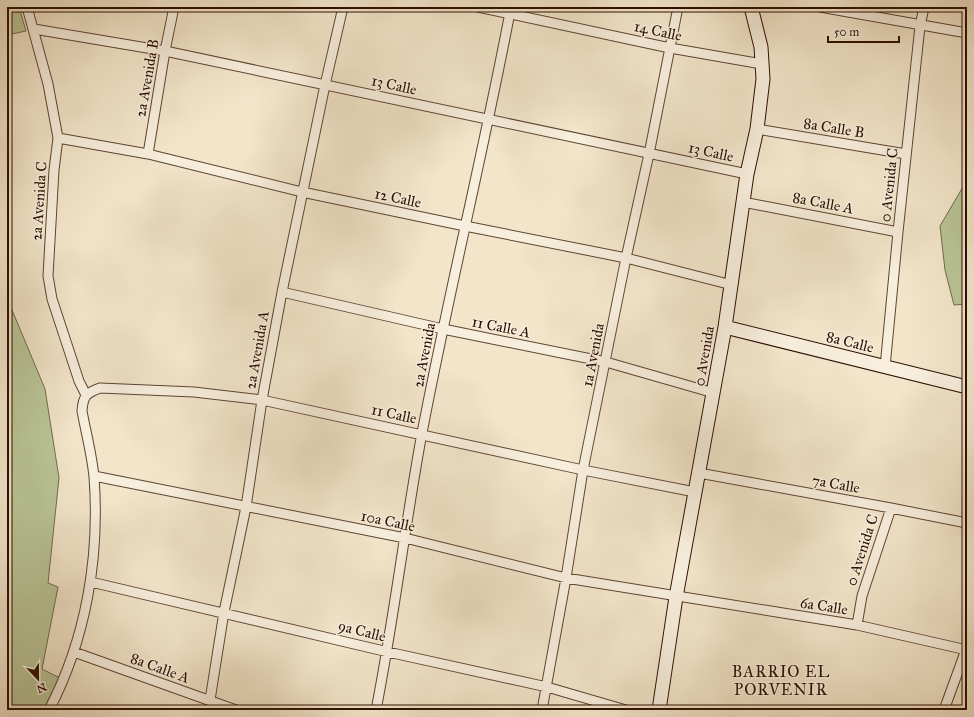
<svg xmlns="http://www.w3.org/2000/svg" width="974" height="717" viewBox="0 0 974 717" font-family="'IM FELL Great Primer',serif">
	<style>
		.green { fill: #b9c597; stroke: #726a4c }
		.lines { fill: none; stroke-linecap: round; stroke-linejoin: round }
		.street-casing { stroke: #5e4432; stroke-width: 11 }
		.secondary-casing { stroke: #2c0e00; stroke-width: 15 }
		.street { stroke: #f7eedd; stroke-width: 9 }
		.secondary { stroke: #f7eedd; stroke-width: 13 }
		.labels { text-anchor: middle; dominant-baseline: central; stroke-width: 3; stroke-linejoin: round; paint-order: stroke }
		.street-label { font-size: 15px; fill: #2c0e00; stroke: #f7eedd }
		.neighbourhood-label { font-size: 16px; letter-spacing: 1px; fill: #2c0e00; stroke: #f7eedd }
	</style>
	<rect width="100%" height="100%" fill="#f2e5ca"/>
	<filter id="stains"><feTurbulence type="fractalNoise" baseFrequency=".005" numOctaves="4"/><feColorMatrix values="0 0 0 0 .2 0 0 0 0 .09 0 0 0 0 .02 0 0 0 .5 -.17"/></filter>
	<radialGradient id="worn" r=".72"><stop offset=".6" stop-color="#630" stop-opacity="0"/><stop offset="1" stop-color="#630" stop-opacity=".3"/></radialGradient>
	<path class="green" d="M7,7h12l7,24 -19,4z
		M967,180v124l-13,1 -9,-35 -5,-44z
		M7,298l38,91 14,89 -11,105 10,4 -16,82 18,9 -17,32h-36z"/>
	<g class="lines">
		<defs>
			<path id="street" d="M27,7l21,77 10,54 -4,32 -6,106 4,23 27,82 7,14
				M478,7l192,41 92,16
				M820,7l147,26
				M34,29l131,22 582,123
				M757,129l149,25
				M58,138l90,16 154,38 163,34 161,32 106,27
				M148,154l17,-103 9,-44
				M743,202l155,30
				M282,292l161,37 163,33 108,31
				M885,367l13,-135 22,-206 4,-19
				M699,473l192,35 76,15
				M94,476l311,62 161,40 291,47 110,25
				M91,582l297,70 159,35 79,23
				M857,625l5,-29 29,-88
				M74,652l162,58
				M210,700l14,-88 22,-105 16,-107 20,-108 43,-207 18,-78
				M49,710c37,-71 51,-153 45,-233 -2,-22 -8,-44 -12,-66 1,-15 4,-18 18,-23l94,4 68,8 321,70 112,22
				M376,710c18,-92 29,-185 46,-277 27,-142 62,-283 89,-426
				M542,710l24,-132 17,-108 43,-212 23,-104 29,-147
				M944,710l23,-63"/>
			<path id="secondary" d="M725,327l242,60
				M659,710l17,-113 49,-270 22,-153 10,-45 6,-50 -2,-32 -10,-40"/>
		</defs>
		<use href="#street" class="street-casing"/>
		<use href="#secondary" class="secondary-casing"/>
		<use href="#street" class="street"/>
		<use href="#secondary" class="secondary"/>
	</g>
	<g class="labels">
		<g class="street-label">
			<text transform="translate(658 31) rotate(12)">14 Calle</text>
			<text transform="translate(147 78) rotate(-80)">2a Avenida B</text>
			<text transform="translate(394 85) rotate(12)">13 Calle</text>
			<text transform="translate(834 128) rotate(9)">8a Calle B</text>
			<text transform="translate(711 152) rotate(12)">13 Calle</text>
			<text transform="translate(889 185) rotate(-84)">0 Avenida C</text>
			<text transform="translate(398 198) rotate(12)">12 Calle</text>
			<text transform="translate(39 201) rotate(-86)">2a Avenida C</text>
			<text transform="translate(823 203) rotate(11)">8a Calle A</text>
			<text transform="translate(501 327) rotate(11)">11 Calle A</text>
			<text transform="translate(850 342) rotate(14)">8a Calle</text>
			<text transform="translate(257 350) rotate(-80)">2a Avenida A</text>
			<text transform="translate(424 355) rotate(-79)">2a Avenida</text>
			<text transform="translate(593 355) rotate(-79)">1a Avenida</text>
			<text transform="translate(704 356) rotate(-80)">0 Avenida</text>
			<text transform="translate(394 414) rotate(12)">11 Calle</text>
			<text transform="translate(836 484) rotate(10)">7a Calle</text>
			<text transform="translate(388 521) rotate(12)">10a Calle</text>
			<text transform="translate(862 550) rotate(-72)">0 Avenida C</text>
			<text transform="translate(824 606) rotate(9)">6a Calle</text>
			<text transform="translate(362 631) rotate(14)">9a Calle</text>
			<text transform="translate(160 668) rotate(20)">8a Calle A</text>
		</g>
		<g class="neighbourhood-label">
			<text x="781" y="671">BARRIO EL<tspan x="781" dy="18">PORVENIR</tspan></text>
		</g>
	</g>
	<rect width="974" height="717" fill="none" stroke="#f2e5ca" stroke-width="24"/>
	<rect x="8" y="8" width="958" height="701" fill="none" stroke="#2c0e00" stroke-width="2"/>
	<rect x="12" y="12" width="950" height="693" fill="none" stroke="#2c0e00"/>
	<g transform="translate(38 679) rotate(158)" stroke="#f7eedd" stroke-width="3" paint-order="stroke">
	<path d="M0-3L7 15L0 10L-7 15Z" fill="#2c0e00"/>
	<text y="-6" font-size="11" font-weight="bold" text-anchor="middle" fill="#2c0e00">N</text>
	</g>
	<path d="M828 36v6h71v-6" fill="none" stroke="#2c0e00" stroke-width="2"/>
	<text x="834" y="36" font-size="12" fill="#2c0e00" stroke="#f7eedd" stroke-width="3" paint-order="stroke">50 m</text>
	<rect width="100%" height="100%" filter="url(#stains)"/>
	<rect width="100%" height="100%" fill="url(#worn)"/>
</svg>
